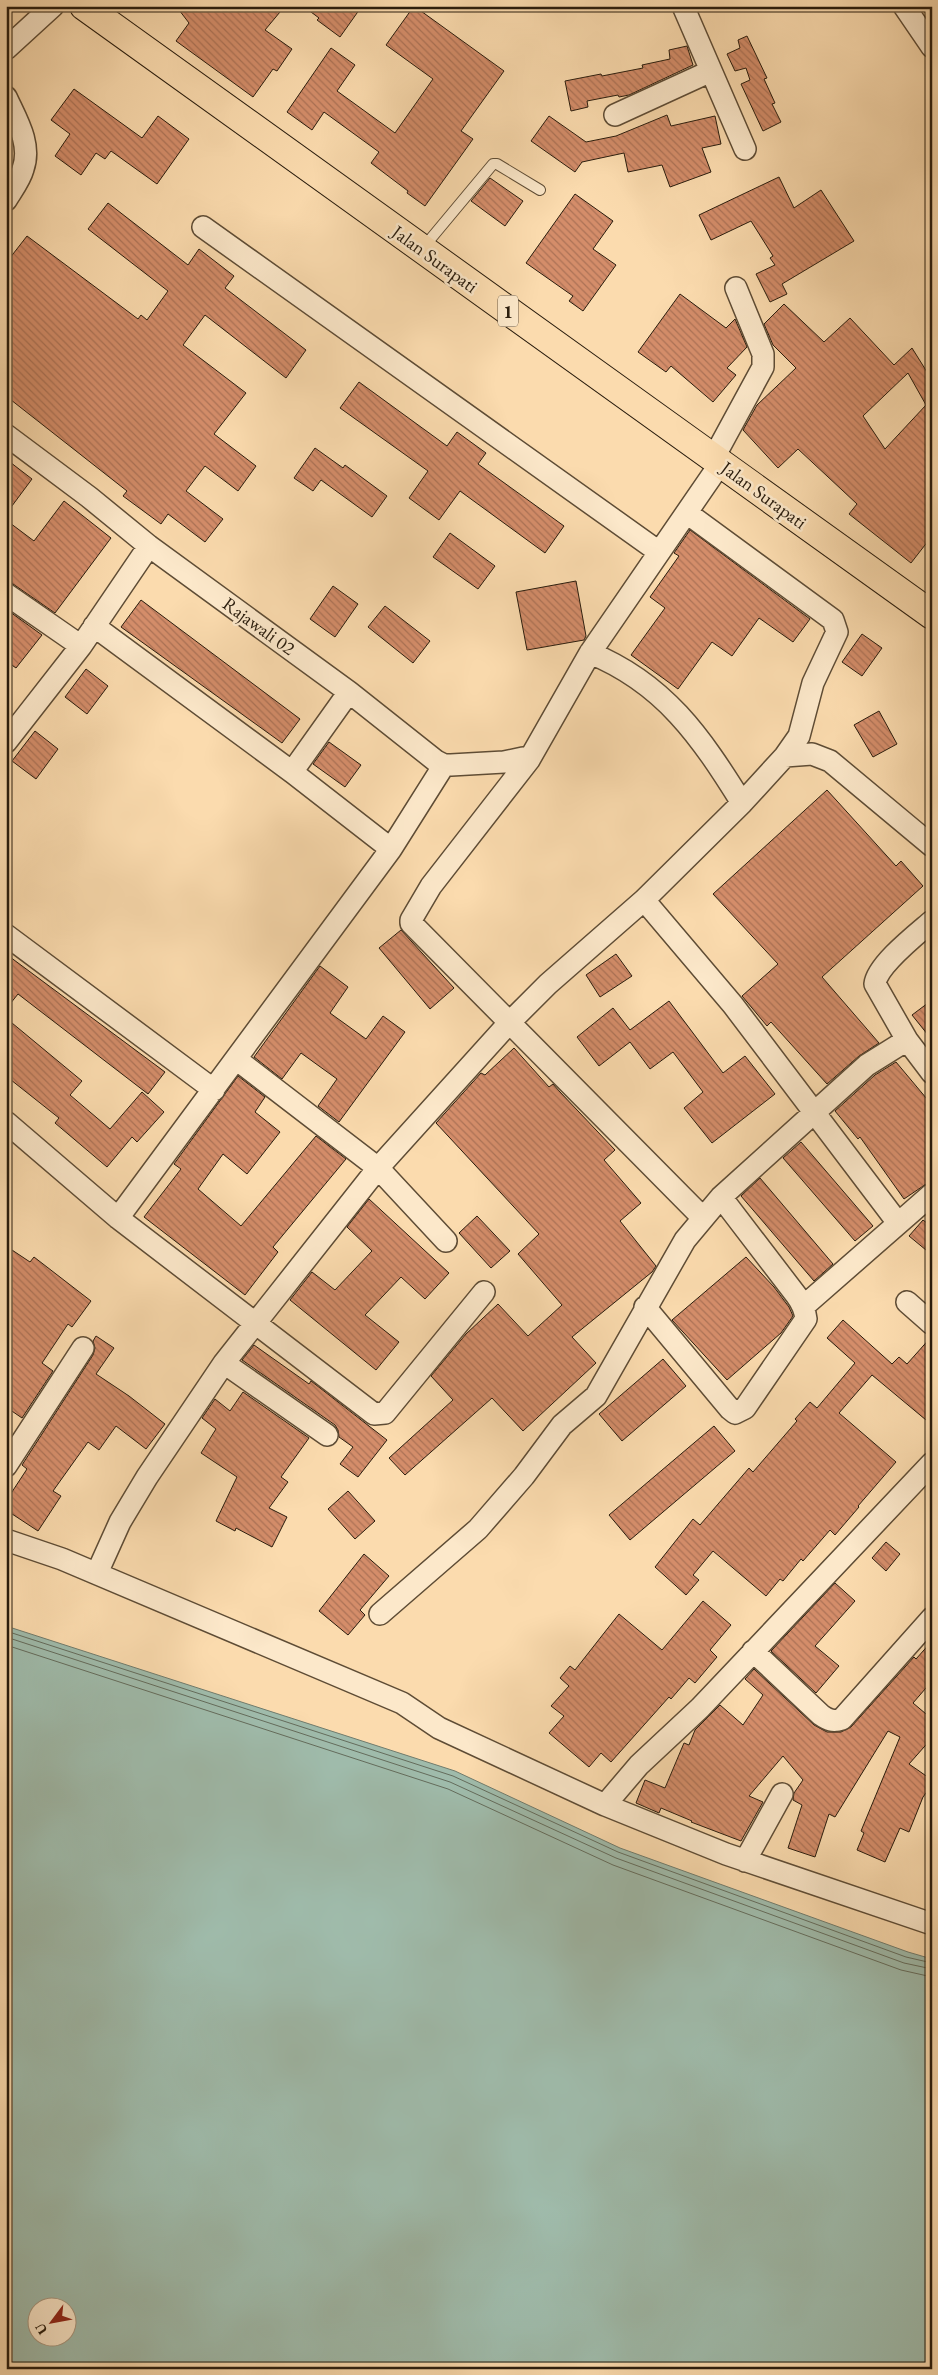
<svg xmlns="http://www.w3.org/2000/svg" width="938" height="2375" viewBox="0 0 938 2375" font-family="'EB Garamond',serif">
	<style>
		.water { fill: #9fbbab; stroke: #707b6c; fill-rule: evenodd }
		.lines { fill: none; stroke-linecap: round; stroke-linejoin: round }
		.shore { stroke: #646c5c; stroke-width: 1 }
		.building { fill: url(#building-back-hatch); stroke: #291c0d; fill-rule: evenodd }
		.service-casing { stroke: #5e4c35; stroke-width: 12 }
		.minor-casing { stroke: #5e4c35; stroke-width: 24 }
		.trunk-casing { stroke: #291c0d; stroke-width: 30 }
		.service { stroke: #fce8ca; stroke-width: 10 }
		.minor { stroke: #fce8ca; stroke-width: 21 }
		.trunk { stroke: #fbdbae; stroke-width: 28 }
		.labels { text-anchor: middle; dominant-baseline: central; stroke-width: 5; stroke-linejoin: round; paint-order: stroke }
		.shield { fill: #fce8ca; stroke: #685946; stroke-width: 1 }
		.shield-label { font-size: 18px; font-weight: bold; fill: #291c0d }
		.street-label { font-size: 19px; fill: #291c0d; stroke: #fce8ca }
	</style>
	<defs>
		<pattern id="building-back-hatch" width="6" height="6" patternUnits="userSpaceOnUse" patternTransform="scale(1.25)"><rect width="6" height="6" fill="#d48d6a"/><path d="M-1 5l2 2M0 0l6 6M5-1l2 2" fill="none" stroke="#ac7256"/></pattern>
	</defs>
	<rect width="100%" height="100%" fill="#fbdbae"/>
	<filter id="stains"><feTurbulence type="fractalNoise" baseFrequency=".004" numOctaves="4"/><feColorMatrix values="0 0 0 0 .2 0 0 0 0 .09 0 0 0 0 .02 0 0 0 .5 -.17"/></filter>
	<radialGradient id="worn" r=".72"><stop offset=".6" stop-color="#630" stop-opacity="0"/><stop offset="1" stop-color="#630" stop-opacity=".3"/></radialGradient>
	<path class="water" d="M6,1626l449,145 165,77 288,104 24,7v410h-926zM38,2308h30v30h-30z"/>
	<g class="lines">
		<path class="shore" d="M6,1631l447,145 165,76 288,105 26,6
			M6,1637l444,145 166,76 288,105 28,6
			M6,1645l442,144 165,76 288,105 31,7"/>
	</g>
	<path class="building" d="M176,6h109l-20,24 27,19 -15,22 -4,-2 -20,28 -77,-56 13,-18z
		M303,6h59l-22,31 -23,-17 2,-2z
		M414,6l90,65 -43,60 12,8 -48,67 -18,-13 1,-2 -37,-28 8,-11 -55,-40 -12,18 -25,-18 44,-64 24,17 -18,26 58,42 38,-54 -47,-34z
		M747,36l20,42 -3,1 11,24 -3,1 9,18 -18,9 -22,-47 9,-4 -4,-12 -11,3 -8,-17 13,-6 -2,-8z
		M687,46l6,19 -64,30 -10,2 -1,-2 -31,6 1,6 -17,4 -6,-30 36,-7 1,2 41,-8 -1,-3 28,-6 -1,-9z
		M74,89l68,49 16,-22 31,23 -32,45 -46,-33 -6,8 -9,-6 -15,22 -26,-19 15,-22 -19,-14z
		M667,115l4,11 44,-10 6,28 -19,4 9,24 -41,15 -8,-22 -34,7 -4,-19 -42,9 -7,10 -44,-31 18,-25 37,26 30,-6z
		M779,177l15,31 27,-18 33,51 -72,43 5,10 -17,8 -14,-28 19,-9 -5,-7 3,-2 -22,-35 -40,19 -12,-25z
		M490,178l33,23 -18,25 -34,-25z
		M575,194l38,27 -20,28 23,16 -33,46 -14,-10 4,-5 -47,-33z
		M108,203l80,62 11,-16 35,27 -9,12 81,62 -20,28 -81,-63 -22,30 63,48 -32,41 42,32 -18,25 -33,-25 -19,25 37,28 -18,23 -37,-28 -7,10 -38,-28 4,-5 -121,-95v-133l21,-27 111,83 3,-4 6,5 21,-29 -80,-62z
		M680,294l46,34 9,-9 12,28 -20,21 9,7 -23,27 -42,-36 -5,6 -28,-20z
		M784,304l40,38 26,-24 44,47 18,-17 20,32v156l-21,27 -62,-49 8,-10 -59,-55 -20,19 -35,-38 14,-25 39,-37 -23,-23 -9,-21zM908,373l18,32 -41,44 -22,-33z
		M359,382l88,64 10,-14 29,21 -8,11 86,62 -19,27 -85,-62 -21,29 -30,-22 19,-27 -88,-63z
		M315,448l28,20 2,-3 42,31 -15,21 -51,-37 -8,11 -19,-13z
		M6,459l26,20 -26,35z
		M64,501l47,37 -56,75 -42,-29 -7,-2v-62l28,21z
		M690,530l120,89 -17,23 -34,-24 -27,38 -20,-14 -34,47 -47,-34 34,-47 -15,-11 29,-41 -5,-3z
		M450,533l45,33 -17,23 -45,-32z
		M576,581l10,55 -2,4 -57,10 -11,-58z
		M333,586l25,18 -23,33 -25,-18z
		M141,600l159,119 -18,24 -161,-116z
		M385,606l45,35 -17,22 -45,-36z
		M6,609l36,26 -26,33 -10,-7z
		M862,634l20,14 -20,28 -20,-14z
		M86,669l22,17 -21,28 -22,-17z
		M879,711l18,33 -24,13 -19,-32z
		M35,731l23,18 -22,30 -24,-18z
		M329,742l32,23 -16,22 -32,-23z
		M827,790l69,76 5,-5 22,25 -101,91 57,66 -20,13 -32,28 -56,-62 -4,4 -25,-30 36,-32 -65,-70z
		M401,930l53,58 -24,21 -51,-61z
		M6,954l159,118 -17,22 -130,-100 -12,15z
		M616,954l16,22 -32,21 -14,-22z
		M320,966l28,21 -18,26 36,26 17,-23 22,16 -66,90 -21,-16 19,-27 -36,-26 -19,26 -28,-22z
		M932,1000v40l-20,-25z
		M669,1001l54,72 22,-17 30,38 -63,49 -28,-35 19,-16 -30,-40 -23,17 -20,-27 -31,24 -22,-29 36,-29 17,22z
		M6,1018l76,63 -12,14 40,34 32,-37 22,20 -27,30 -5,-5 -25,30 -52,-44 4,-5 -53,-42z
		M514,1048l35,39 4,-3 7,8 55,58 -11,10 37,43 -21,18 36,45 -4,6 -80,65 24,26 -73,68 -31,-33 -87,77 -16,-17 64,-58 -22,-24 35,-42 32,-30 30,32 34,-31 -44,-51 21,-20 -103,-111 45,-50 4,2z
		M896,1062l36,43v75l-28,19 -44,-62 -2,2 -23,-28 40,-36z
		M238,1076l27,21 -10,15 25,20 -33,42 -24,-20 -25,35 43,37 75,-90 30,23 -73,88 5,5 -33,43 -101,-78 37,-48 -7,-5z
		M801,1142l72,84 -18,15 -72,-83z
		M760,1178l73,86 -19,17 -73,-85z
		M369,1199l80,74 -24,26 -24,-22 -36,38 34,27 -23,28 -86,-70 22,-28 23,18 37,-39 -25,-24z
		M477,1216l33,35 -19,17 -32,-35z
		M923,1220l9,7v28l-23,-19z
		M6,1246l24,16 4,-5 57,44 -19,26 -4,-3 -26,39 11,8 -31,47 -16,-11z
		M746,1257l28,30 15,20 4,9 -12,17 -54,47 -55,-60z
		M843,1320l49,44 7,-7 8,7 25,-28v89l-60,-50 -33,38 57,49 -38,44 1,1 -24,28 -5,-5 -27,31 -2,-2 -18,22 -3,-2 -14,17 -53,-45 -20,24 6,5 -13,15 -31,-28 38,-48 7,6 49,-57 4,4 44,-51 -2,-2 15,-17 7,6 38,-45 -28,-25z
		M96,1336l18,12 -18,26 33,22 36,28 -19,25 -30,-23 -17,24 -11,-8 -35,49 8,5 -23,35 -32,-21v-9l21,-32 -5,-4 71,-110 2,-7 -2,-7z
		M254,1345l55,39 2,-3 76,59 -29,37 -18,-13 13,-17 -14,-10 -1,-7 -3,-5 -93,-65z
		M663,1359l23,27 -64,55 -23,-27z
		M243,1392l66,46 -28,39 7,5 -19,26 18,9 -15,30 -36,-19 -1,3 -19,-10 21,-44 -36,-24 15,-24 -14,-11 13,-19 15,12z
		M714,1426l21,25 -105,89 -21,-25z
		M348,1491l27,30 -20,18 -27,-30z
		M886,1542l14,12 -14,17 -14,-13z
		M364,1554l25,22 -29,34 5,5 -17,20 -29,-24z
		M835,1583l20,18 -40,45 24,20 -23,27 -45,-42z
		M703,1601l28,24 -21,25 7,7 -22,26 -6,-5 -18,21 -2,-2 -58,65 -10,-9 -12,14 -40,-34 15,-17 -13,-10 18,-20 -9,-8 10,-12 5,4 44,-56 43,36z
		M932,1641v40l-19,22 19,16v19l-23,26 23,16v5l-9,12 -14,35 -9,-4 -15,34 -28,-12 7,-17 -3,-2 39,-94 -12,-6 -53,86 -6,-3 -14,43 -27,-9 14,-43 -9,-5 1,-7 9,-13 -20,-24 -34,40 14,6 -22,39 -50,-19 1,-1 -31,-13 -2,5 -23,-10 9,-23 20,8 19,-45 5,2 6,-15 25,-25 23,20 20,-30 -18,-16 9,-10 60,56 13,7h14l10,-5 63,-70 2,2z"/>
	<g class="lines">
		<defs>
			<path id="service" d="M423,248l70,-84h4l43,26"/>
			<path id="minor" d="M683,6l62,143
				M904,6l28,41
				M6,49l47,-43
				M6,97c10,22 26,47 17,72 -3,11 -11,21 -17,31
				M615,115l96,-44
				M203,227l456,325
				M6,435l83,62 60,49 200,146 87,69 8,4h7l53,-3 19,-4 6,2
				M713,459l50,-92v-13l-27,-66
				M6,594l75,52
				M94,626l198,146 99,77
				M590,653c74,30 111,84 152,150
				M6,742l75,-96 68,-100
				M785,756l27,-2 18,7 102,85
				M292,772l57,-80
				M644,900l89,105 165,218
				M932,921c-15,13 -55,44 -57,63l32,56 25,33
				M6,935l208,155
				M236,1059l142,109 68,73
				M6,1122l112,96 256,196 11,-1 99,-121
				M118,1218l273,-369 53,-84
				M703,1218l-292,-295v-3l20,-34 98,-126 61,-107 130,-189
				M907,1302l25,22
				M804,1306l128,-112
				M645,1307l85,102 5,4 10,-5 61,-89c-1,-10 -4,-16 -10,-24l-75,-98
				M224,1363l103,72
				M6,1466l77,-118
				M6,1540l56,19 340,144 37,25 166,77 34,-40 61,-57 232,-245
				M97,1573l23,-51 27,-45 77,-114 154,-195 131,-145 39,-39 96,-84 98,-97 43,-47 14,-20 14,-53 24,-51 -4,-12 -146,-107
				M380,1614l98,-85 46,-53 38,-51 34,-29 89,-156 36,-43 146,-132 40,-25
				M753,1651l68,64c7,5 12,7 21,4l90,-101
				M605,1805l121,49 206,70
				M745,1861l37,-67"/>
			<path id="trunk" d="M84,6l848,609"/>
		</defs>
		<use href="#service" class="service-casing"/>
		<use href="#minor" class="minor-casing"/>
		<use href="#trunk" class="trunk-casing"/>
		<use href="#service" class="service"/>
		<use href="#minor" class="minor"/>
		<use href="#trunk" class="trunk"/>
	</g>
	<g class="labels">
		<rect class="shield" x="498" y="295.5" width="20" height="31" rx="4"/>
		<g class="shield-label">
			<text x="508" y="311">1</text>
		</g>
		<g class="street-label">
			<text transform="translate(435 259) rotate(36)">Jalan Surapati</text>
			<text transform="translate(764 495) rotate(36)">Jalan Surapati</text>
			<text transform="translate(259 626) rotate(36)">Rajawali 02</text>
		</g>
	</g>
	<rect width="938" height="2375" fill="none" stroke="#fbdbae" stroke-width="25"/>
	<rect x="8" y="8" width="923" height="2360" fill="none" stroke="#291c0d" stroke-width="2.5"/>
	<rect x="12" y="12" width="913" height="2350" fill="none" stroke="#291c0d"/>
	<g transform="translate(52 2322) rotate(238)"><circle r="24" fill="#fce8ca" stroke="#a8967e"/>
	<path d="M0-4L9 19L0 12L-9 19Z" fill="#8f2418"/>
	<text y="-8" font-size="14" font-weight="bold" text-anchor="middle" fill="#291c0d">U</text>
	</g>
	<rect width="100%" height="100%" filter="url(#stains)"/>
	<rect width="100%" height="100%" fill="url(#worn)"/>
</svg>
